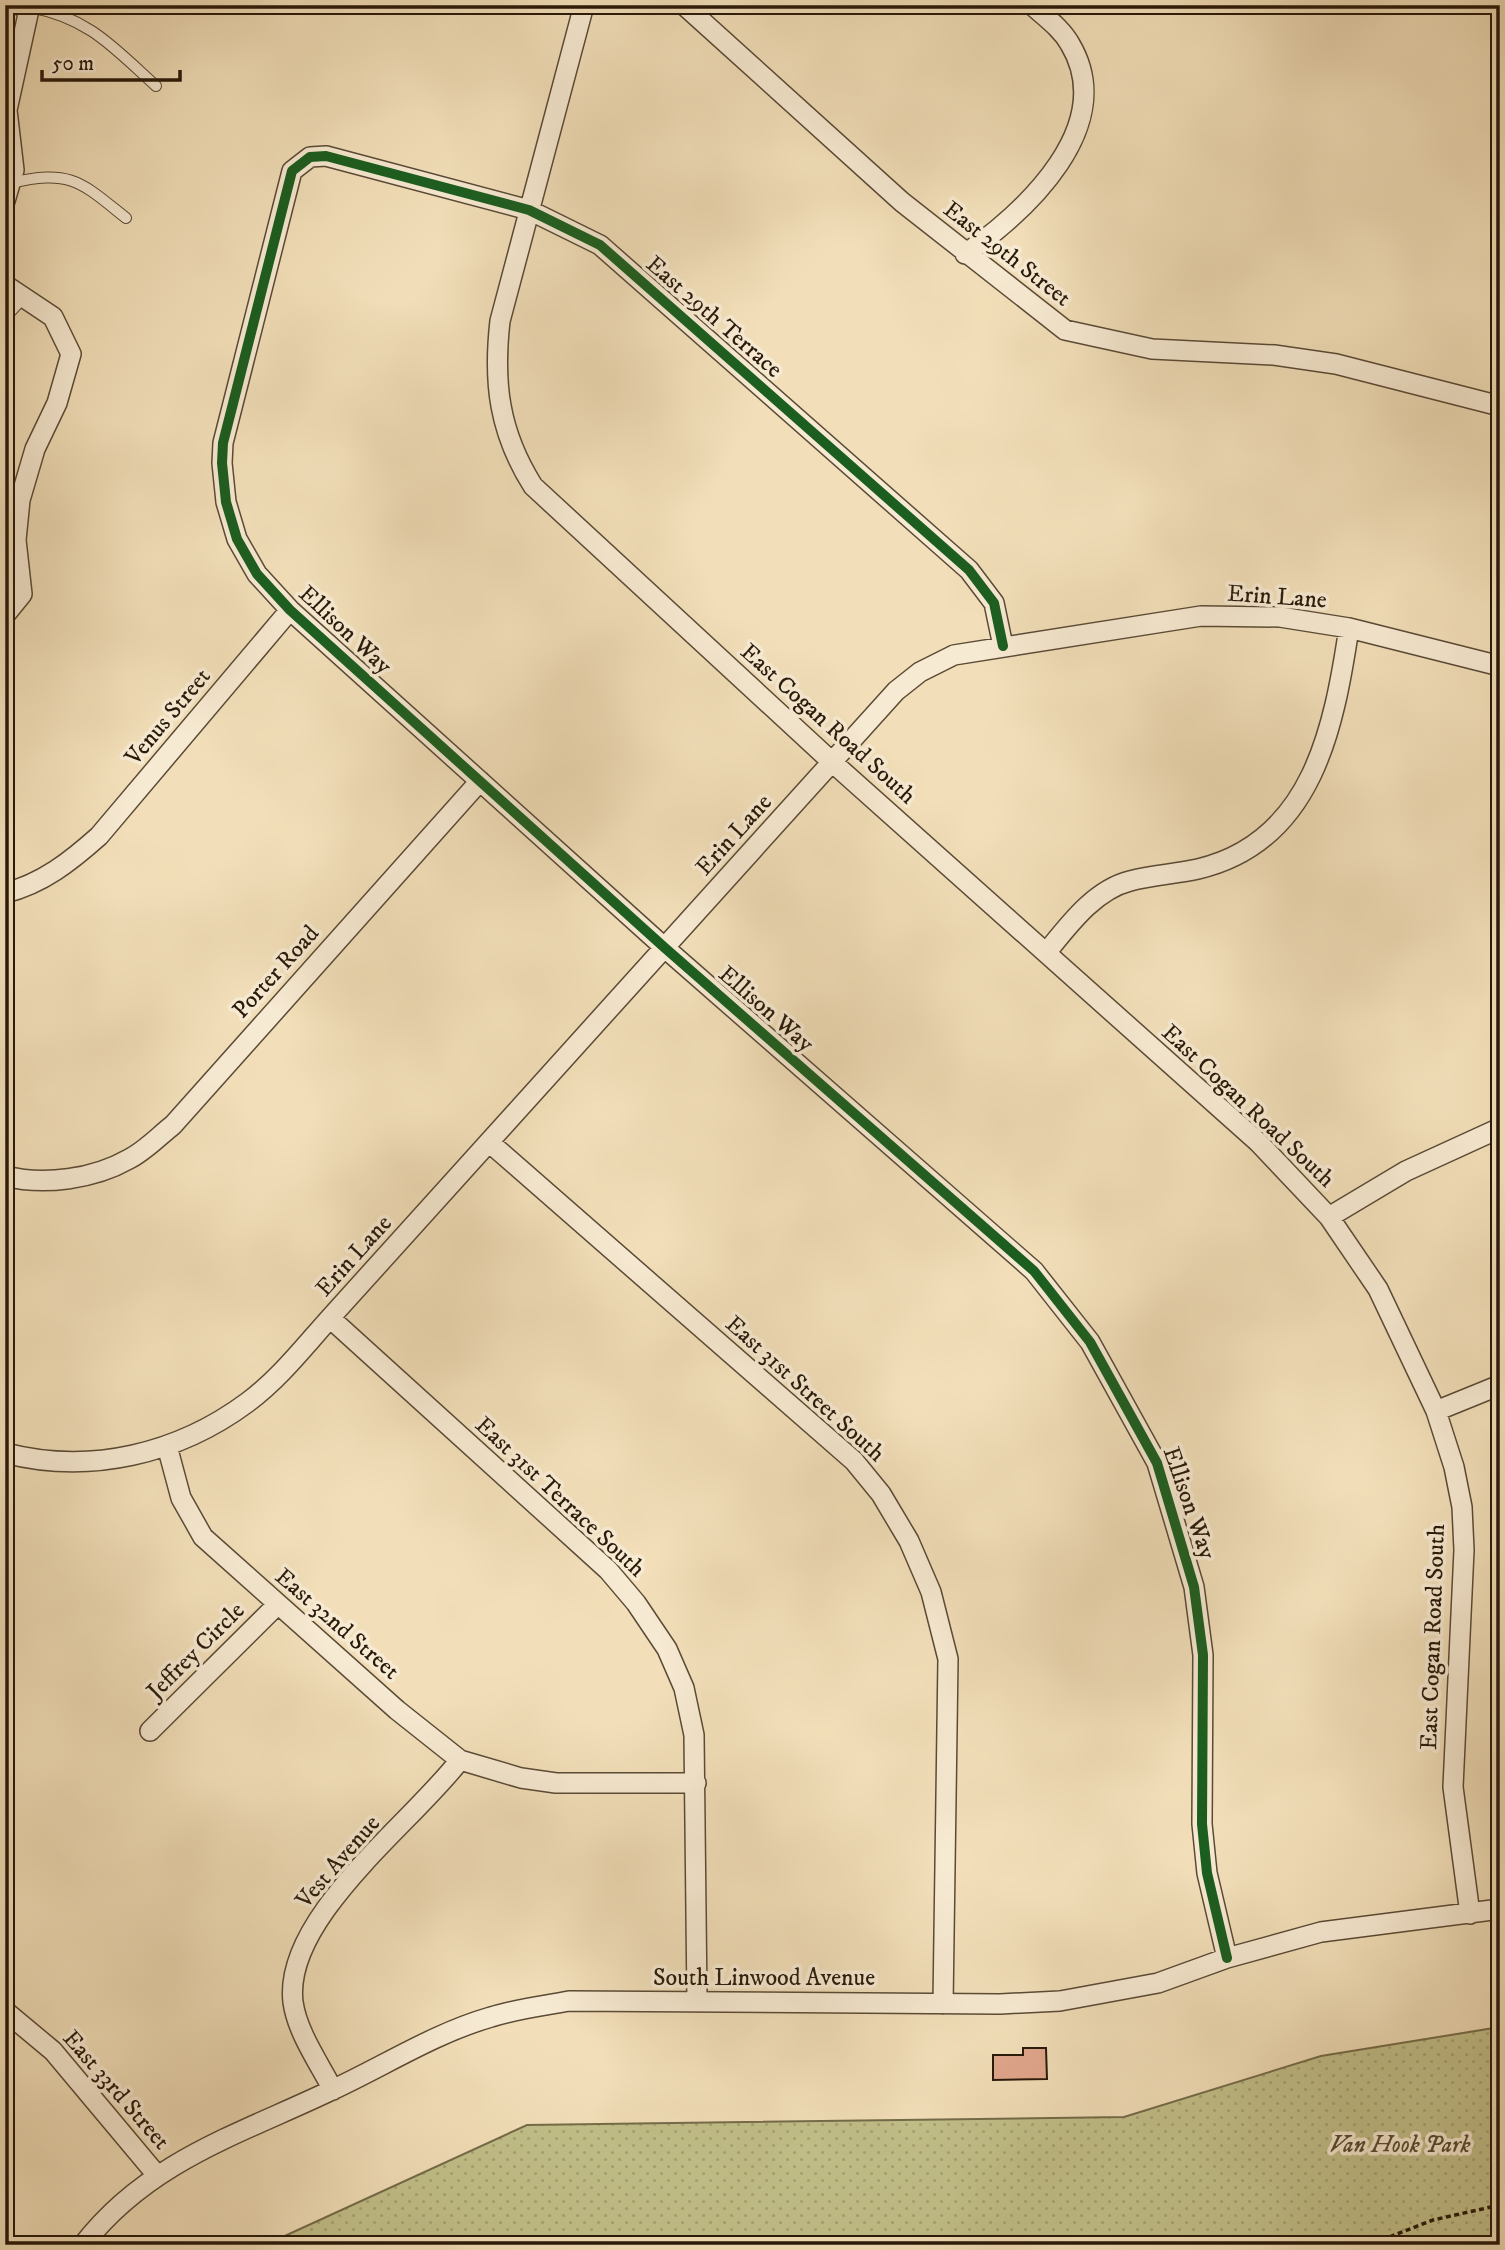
<svg xmlns="http://www.w3.org/2000/svg" width="1505" height="2250" viewBox="0 0 1505 2250" font-family="'IM FELL DW Pica',serif">
	<style>
		.grass { fill: url(#grass-dots); stroke: #756c4a; stroke-width: 2 }
		.building { fill: #e2a78e; stroke: #28190a; stroke-width: 2 }
		.lines { fill: none; stroke-linecap: round; stroke-linejoin: round }
		.service-casing { stroke: #5a4a36; stroke-width: 12 }
		.minor-casing { stroke: #5a4a36; stroke-width: 22 }
		.path { stroke: #28190a; stroke-width: 3.5; stroke-dasharray: 5 3.5; stroke-linecap: butt }
		.service { stroke: #f7ead2; stroke-width: 10 }
		.minor { stroke: #f7ead2; stroke-width: 19 }
		.cycleway-casing { stroke: #f7ead2; stroke-width: 15 }
		.cycleway { stroke: #1b5e20; stroke-width: 10 }
		.labels { text-anchor: middle; dominant-baseline: central; stroke-width: 7; stroke-linejoin: round; paint-order: stroke }
		.street-label { font-size: 24px; fill: #28190a; stroke: #f7ead2 }
		.park-label { font-size: 24px; font-style: italic; fill: #564b30; stroke: #f7ead2 }
	</style>
	<defs>
		<pattern id="grass-dots" width="8" height="8" patternUnits="userSpaceOnUse" patternTransform="scale(1.75)"><rect width="8" height="8" fill="#c2c08a"/><path d="M2 2h.1M6 6h.1" fill="none" stroke="#a7a476" stroke-width="1.8" stroke-linecap="round"/></pattern>
	</defs>
	<rect width="100%" height="100%" fill="#f2dfb9"/>
	<filter id="stains"><feTurbulence type="fractalNoise" baseFrequency=".00286" numOctaves="4"/><feColorMatrix values="0 0 0 0 .2 0 0 0 0 .09 0 0 0 0 .02 0 0 0 .5 -.17"/></filter>
	<radialGradient id="worn" r=".72"><stop offset=".6" stop-color="#630" stop-opacity="0"/><stop offset="1" stop-color="#630" stop-opacity=".3"/></radialGradient>
	<path class="grass" d="M1500,2027v218h-1235l262,-120 597,-8 197,-61z"/>
	<path class="building" d="M1023,2048h23l1,31 -54,1v-25h30z"/>
	<g class="lines">
		<defs>
			<path id="service" d="M6,5l22,9
				M30,7c59,11 83,40 126,79
				M11,183c60,-14 70,-1 115,35
				M5,318l19,-21"/>
			<path id="minor" d="M584,5l-84,316c-7,62 -1,111 33,165l299,276 426,380 71,75 49,72 58,122 18,56 8,40 2,43 -11,237 17,127
				M684,5l218,197 163,128 87,19 122,6 62,9 164,42
				M5,201l9,-31 -7,-60 23,-105
				M965,254c61,-43 154,-128 105,-210 -9,-16 -25,-27 -38,-39
				M5,285l48,32 18,37 -14,49 -22,46 -15,51 -4,40 6,54 -17,21
				M1003,646l-9,-43 -25,-33 -369,-325 -71,-35 -203,-54 -16,1 -18,14 -69,272 -1,20 4,39 11,37 20,35 33,36 375,338 369,323 56,71 67,121 37,124 9,68 -1,169 5,49 20,85
				M5,893c37,-9 66,-32 94,-57l191,-226
				M1046,953c22,-27 48,-63 84,-72 22,-6 46,-7 68,-12 115,-27 136,-142 151,-241
				M490,1143l364,318 27,33 28,47 22,51 17,67 -5,345
				M5,1176c39,10 89,3 124,-17 16,-8 30,-23 44,-34l307,-344
				M1329,1217l77,-46 94,-43
				M330,1318l278,252 28,33 31,46 17,39 10,47 3,267
				M1436,1411l64,-26
				M167,1446l14,52 22,39 194,173 63,50 61,18 35,5h140
				M5,1453c85,22 173,1 243,-51 31,-23 56,-55 82,-84l566,-627 24,-19 34,-17 247,-39 79,1 69,11 151,38
				M150,1731l127,-126
				M5,2011l48,40 103,123
				M333,2090c-14,-27 -36,-58 -40,-88 -10,-84 118,-178 167,-242
				M83,2245c65,-84 157,-111 249,-155 52,-24 103,-57 159,-73 25,-8 52,-11 78,-16l431,3 60,-3 98,-18 69,-25 94,-26 179,-23"/>
		</defs>
		<use href="#service" class="service-casing"/>
		<use href="#minor" class="minor-casing"/>
		<path class="path" d="M1357,2245l22,-4 54,-21 67,-15"/>
		<use href="#service" class="service"/>
		<use href="#minor" class="minor"/>
		<defs>
			<path id="cycleway" d="M1003,646l-9,-43 -25,-33 -369,-325 -71,-35 -203,-54 -16,1 -18,14 -69,272 -1,20 4,39 11,37 20,35 33,36 375,338 369,323 56,71 67,121 37,124 9,68 -1,169 5,49 20,85"/>
		</defs>
		<use href="#cycleway" class="cycleway-casing"/>
		<use href="#cycleway" class="cycleway"/>
	</g>
	<g class="labels">
		<g class="street-label">
			<text transform="translate(1007 254) rotate(38)">East 29th Street</text>
			<text transform="translate(714 317) rotate(41)">East 29th Terrace</text>
			<text transform="translate(1277 597) rotate(4)">Erin Lane</text>
			<text transform="translate(345 630) rotate(43)">Ellison Way</text>
			<text transform="translate(168 717) rotate(-50)">Venus Street</text>
			<text transform="translate(828 724) rotate(42)">East Cogan Road South</text>
			<text transform="translate(734 835) rotate(-48)">Erin Lane</text>
			<text transform="translate(276 972) rotate(-48)">Porter Road</text>
			<text transform="translate(766 1009) rotate(41)">Ellison Way</text>
			<text transform="translate(1248 1106) rotate(43)">East Cogan Road South</text>
			<text transform="translate(354 1256) rotate(-48)">Erin Lane</text>
			<text transform="translate(805 1389) rotate(42)">East 31st Street South</text>
			<text transform="translate(560 1497) rotate(43)">East 31st Terrace South</text>
			<text transform="translate(1189 1503) rotate(71)">Ellison Way</text>
			<text transform="translate(337 1624) rotate(41)">East 32nd Street</text>
			<text transform="translate(1433 1637) rotate(-88)">East Cogan Road South</text>
			<text transform="translate(196 1651) rotate(-45)">Jeffrey Circle</text>
			<text transform="translate(338 1862) rotate(-49)">Vest Avenue</text>
			<text x="764" y="1978">South Linwood Avenue</text>
			<text transform="translate(116 2090) rotate(49)">East 33rd Street</text>
		</g>
		<g class="park-label">
			<text x="1400" y="2145">Van Hook Park</text>
		</g>
	</g>
	<rect width="1505" height="2250" fill="none" stroke="#f2dfb9" stroke-width="28"/>
	<rect x="7" y="7" width="1491" height="2236" fill="none" stroke="#28190a" stroke-width="3.5"/>
	<rect x="14" y="14" width="1477" height="2222" fill="none" stroke="#28190a" stroke-width="2"/>
	<path d="M42 70v10h138v-10" fill="none" stroke="#28190a" stroke-width="3.5"/>
	<text x="52" y="70" font-size="21" fill="#28190a" stroke="#f7ead2" stroke-width="5" paint-order="stroke">50 m</text>
	<rect width="100%" height="100%" filter="url(#stains)"/>
	<rect width="100%" height="100%" fill="url(#worn)"/>
</svg>
